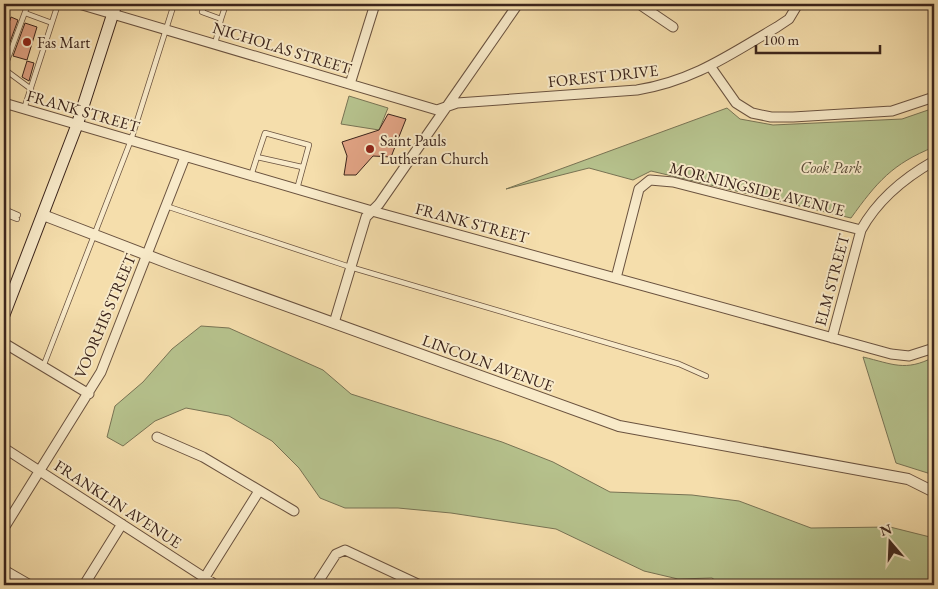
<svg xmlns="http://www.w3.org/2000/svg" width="938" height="589" viewBox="0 0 938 589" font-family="'EB Garamond',serif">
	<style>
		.green { fill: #b6c28d; stroke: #787354 }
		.building { fill: #e1a384; stroke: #3b241b }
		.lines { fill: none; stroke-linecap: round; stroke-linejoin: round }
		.service-casing { stroke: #6a523f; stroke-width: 6 }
		.minor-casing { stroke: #6a523f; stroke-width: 11 }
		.tertiary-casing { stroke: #6a523f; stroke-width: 12 }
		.secondary-casing { stroke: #3b241b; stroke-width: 13 }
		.path { stroke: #3b241b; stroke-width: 1; stroke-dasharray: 1 2.5; stroke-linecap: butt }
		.service { stroke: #f8eac9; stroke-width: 4.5 }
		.minor { stroke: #f8eac9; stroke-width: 9 }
		.tertiary { stroke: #f8eac9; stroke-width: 10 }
		.secondary { stroke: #f8eac9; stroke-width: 11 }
		.poi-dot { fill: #8f2418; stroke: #f8eac9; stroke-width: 2 }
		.labels { text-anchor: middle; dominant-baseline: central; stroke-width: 4; stroke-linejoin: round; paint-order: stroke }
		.poi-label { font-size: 16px; fill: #3b241b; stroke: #f8eac9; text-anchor: start }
		.street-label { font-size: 16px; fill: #3b241b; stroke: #f8eac9 }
		.park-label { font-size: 16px; font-style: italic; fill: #5a4c38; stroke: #f8eac9 }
	</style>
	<rect width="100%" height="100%" fill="#f5deac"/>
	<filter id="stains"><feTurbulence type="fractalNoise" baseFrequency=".004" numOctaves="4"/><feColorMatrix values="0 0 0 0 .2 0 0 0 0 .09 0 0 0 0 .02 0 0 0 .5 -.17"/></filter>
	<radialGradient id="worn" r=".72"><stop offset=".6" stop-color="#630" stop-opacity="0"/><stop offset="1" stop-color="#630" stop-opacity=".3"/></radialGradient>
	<path class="green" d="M349,96l39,12 -9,22 -38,-6z
		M727,108l13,11 33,6 129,-6 32,-11v39c-42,17 -57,35 -83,71l-200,-47 -18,9 -44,-12 -83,21z
		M201,326l28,2 94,42 28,24 151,48 51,20 57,30 82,3 47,6 72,27 79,-1 44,11v47h-212l-10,-7 -34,1 -34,-8 -88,-42 -105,-16 -53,-5h-53l-25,-10 -21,-30 -27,-27 -43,-25 -43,-8 -31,13 -32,25 -16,-9 8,-31 28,-24 29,-33z
		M863,357c30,7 42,15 71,0v118l-38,-12z"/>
	<path class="building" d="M11,17l7,3 -12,33 -2,-15z
		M25,23l12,4 -10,33 -14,-4z
		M27,61l7,2 -5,18 -7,-4z
		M388,114l18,5 -15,38 -18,-1 -17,19h-12l3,-19 -5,-14 37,-12z"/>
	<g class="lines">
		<defs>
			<path id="service" d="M205,4l-3,8 19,7 -6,25
				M25,13l27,10
				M221,19l5,-15
				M4,69l24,-65
				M4,69l27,20
				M24,109l34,-105
				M251,176l6,-19
				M297,189l12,-44 -44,-12 -8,24 45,10
				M166,206l184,61 329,97 27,12
				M4,209l14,6
				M4,214l13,5
				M43,367l88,-227 43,-136"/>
			<path id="minor" d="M79,4l358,106 20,-7 180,-13c56,-9 92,-35 140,-63l12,-8 9,-15
				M639,4l34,23
				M710,66l26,37 16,10 19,4h22l99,-6 42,-14
				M350,84l25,-80
				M4,103l368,108 519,143 18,2 25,-8
				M616,278l23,-89 11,-9 23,2 188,48
				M334,323l32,-106 13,-13 139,-200
				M832,338l29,-108c17,-31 43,-52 73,-69
				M4,343l85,51
				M157,437l46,20 91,54
				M4,448l212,137
				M4,528l97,-156 84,-215
				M4,570l26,15
				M84,585l38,-61
				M200,585l59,-94
				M316,585l20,-31 9,-4 75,35"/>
			<path id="tertiary" d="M43,215l130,50 446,161 289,53 26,13"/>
			<path id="secondary" d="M4,315l73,-190 39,-121"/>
		</defs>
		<use href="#service" class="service-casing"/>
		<use href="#minor" class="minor-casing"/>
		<use href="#tertiary" class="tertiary-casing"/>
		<use href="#secondary" class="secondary-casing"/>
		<path class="path" d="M4,13l3,-9"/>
		<use href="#service" class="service"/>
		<use href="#minor" class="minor"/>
		<use href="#tertiary" class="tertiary"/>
		<use href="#secondary" class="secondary"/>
	</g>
	<g class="poi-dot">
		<circle cx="27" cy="42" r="5"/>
		<circle cx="370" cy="149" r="5"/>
	</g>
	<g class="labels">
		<g class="poi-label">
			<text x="37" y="42">Fas Mart</text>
			<text x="380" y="140">Saint Pauls<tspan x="380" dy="18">Lutheran Church</tspan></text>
		</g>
		<g class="street-label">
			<text transform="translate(282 48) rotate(17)">NICHOLAS STREET</text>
			<text transform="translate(603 76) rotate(-6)">FOREST DRIVE</text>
			<text transform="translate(83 111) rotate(16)">FRANK STREET</text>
			<text transform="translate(757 189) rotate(14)">MORNINGSIDE AVENUE</text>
			<text transform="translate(472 223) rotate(15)">FRANK STREET</text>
			<text transform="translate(832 280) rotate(-75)">ELM STREET</text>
			<text transform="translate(105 316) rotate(-67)">VOORHIS STREET</text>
			<text transform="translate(488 363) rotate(20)">LINCOLN AVENUE</text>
			<text transform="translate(118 504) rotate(33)">FRANKLIN AVENUE</text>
		</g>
		<g class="park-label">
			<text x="831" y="167">Cook Park</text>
		</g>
	</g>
	<rect width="938" height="589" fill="none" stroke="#f5deac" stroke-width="20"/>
	<rect x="5" y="5" width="928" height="579" fill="none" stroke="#3b241b" stroke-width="2.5"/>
	<rect x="10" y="10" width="918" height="569" fill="none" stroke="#3b241b"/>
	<g transform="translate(890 542) rotate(341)" stroke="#f8eac9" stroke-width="4" paint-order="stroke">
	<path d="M0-4L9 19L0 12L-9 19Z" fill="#3b241b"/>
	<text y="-8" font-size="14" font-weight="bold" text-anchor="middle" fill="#3b241b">N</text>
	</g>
	<path d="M756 45v8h124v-8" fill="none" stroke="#3b241b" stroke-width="2.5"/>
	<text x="763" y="45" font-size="15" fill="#3b241b" stroke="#f8eac9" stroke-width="4" paint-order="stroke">100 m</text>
	<rect width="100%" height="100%" filter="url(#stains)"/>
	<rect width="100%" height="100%" fill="url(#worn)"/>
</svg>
